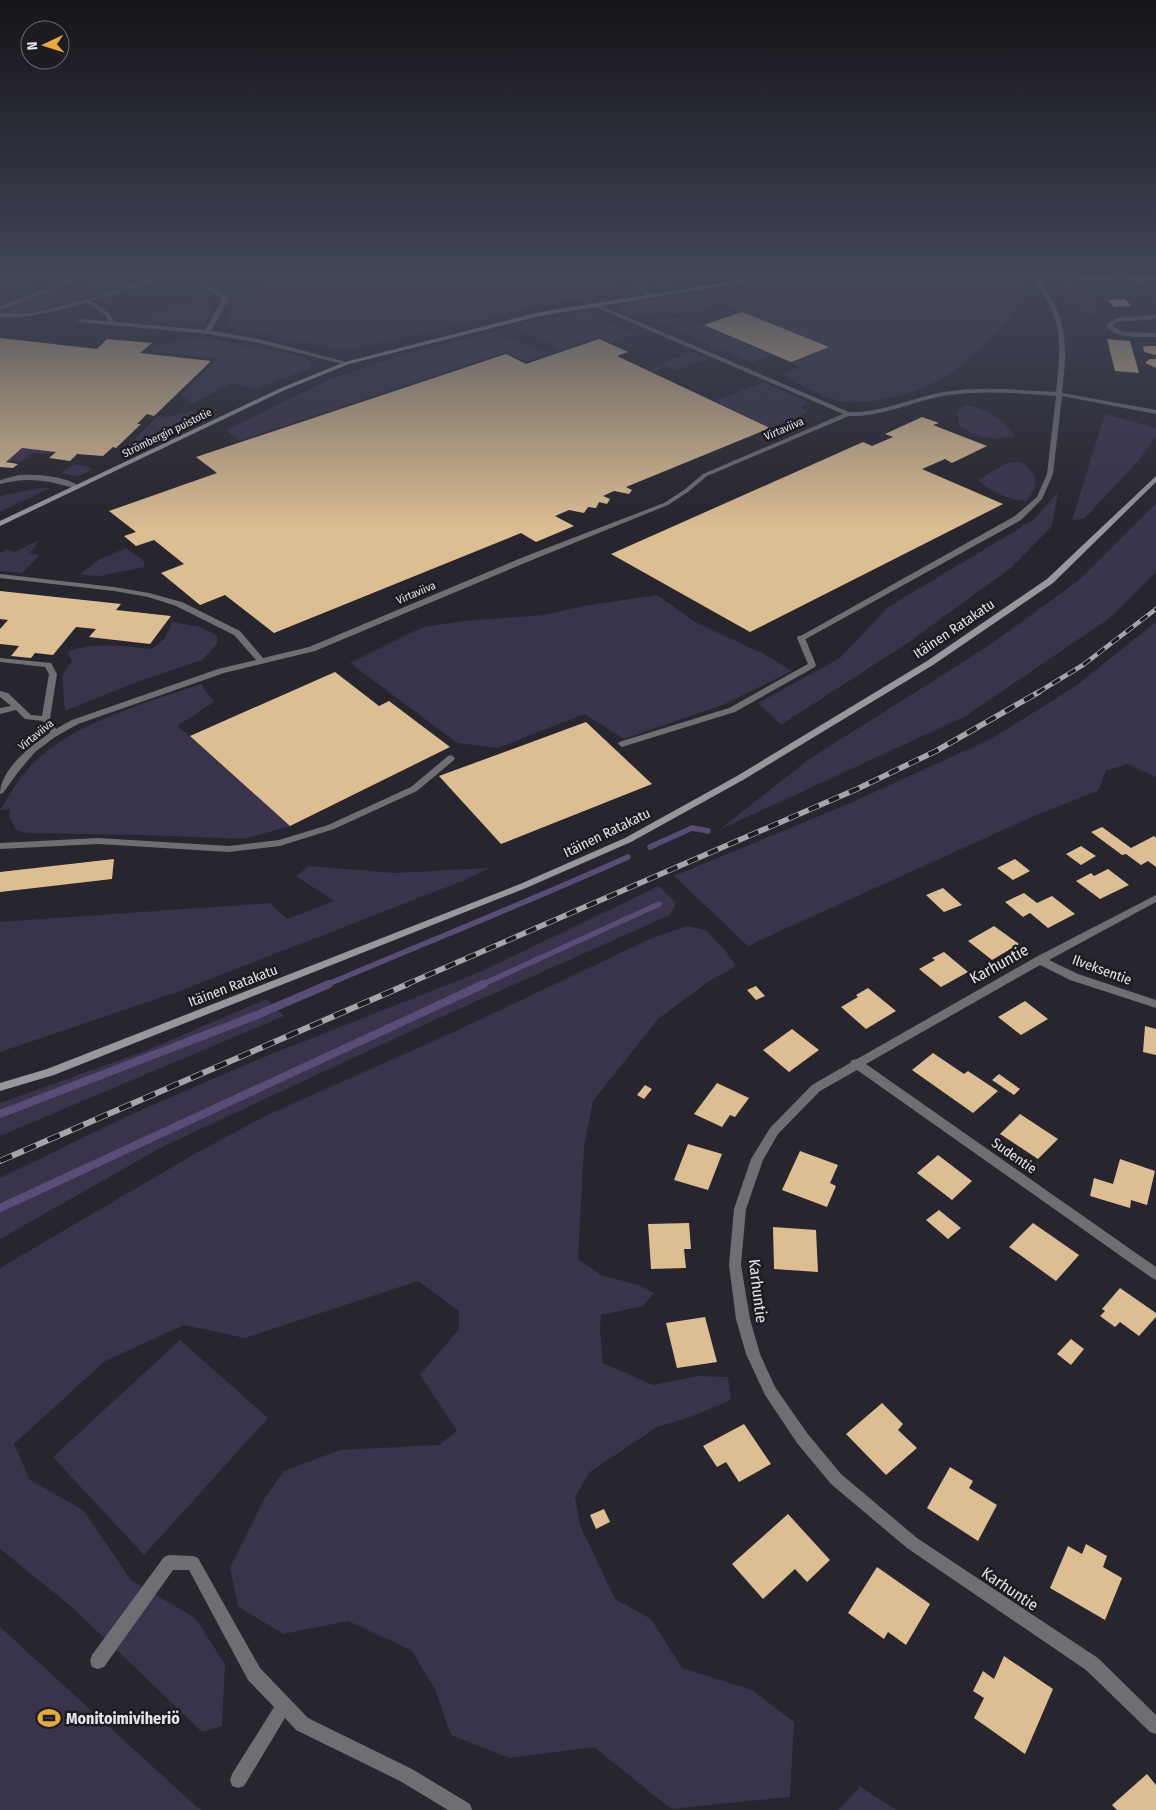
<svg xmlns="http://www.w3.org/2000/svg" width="1156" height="1810" viewBox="0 0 1156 1810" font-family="'Fira Sans Condensed',sans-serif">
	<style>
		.green { fill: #39334b }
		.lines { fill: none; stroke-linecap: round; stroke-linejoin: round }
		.stream-far1 { stroke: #574d77; stroke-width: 5.5 }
		.stream { stroke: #574d77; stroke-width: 8 }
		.building { fill: #dcbe92 }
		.lane { fill: #6f6e72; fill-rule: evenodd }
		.street { fill: #6f6e72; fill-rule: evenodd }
		.secondary { fill: #98979d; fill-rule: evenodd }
		.rail-far2-casing { stroke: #a6a5ab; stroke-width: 4.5 }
		.rail-far1-casing { stroke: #a6a5ab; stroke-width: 5.5 }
		.rail-casing { stroke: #a6a5ab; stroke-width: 6 }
		.rail-far2 { stroke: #1d1c23; stroke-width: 3; stroke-dasharray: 9; stroke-linecap: butt }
		.rail-far1 { stroke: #1d1c23; stroke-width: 4; stroke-dasharray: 11; stroke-linecap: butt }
		.rail { stroke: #1d1c23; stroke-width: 4.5; stroke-dasharray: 13; stroke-linecap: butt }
		.labels { text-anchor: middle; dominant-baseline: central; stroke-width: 5; stroke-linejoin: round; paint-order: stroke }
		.far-street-label { font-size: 11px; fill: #e5e4e9; stroke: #1d1c23 }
		.street-label { font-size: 14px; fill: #e5e4e9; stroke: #1d1c23 }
		.near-street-label { font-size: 16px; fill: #e5e4e9; stroke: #1d1c23 }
		.near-poi-label { font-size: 16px; font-weight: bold; fill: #e5e4e9; stroke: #1d1c23; text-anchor: start }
	</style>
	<rect width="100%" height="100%" fill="#27252d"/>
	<path class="green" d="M0,275h72l-72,21z
		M106,275h33l-9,3 -9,10 -48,14 -55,13 -12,-2 3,-7 58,-18 6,1z
		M249,275h360l16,15 -78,14 -183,43 -32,1 -107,-22 10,-22 19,-7 -4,-7 14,-6z
		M674,275h74l-84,13 -8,-1 -5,-8z
		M804,275h146l4,6 63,1 -4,-7h10l1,6 -3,15 -4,4c-2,16 -19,32 -31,42 -11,10 -22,23 -35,31 -29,19 -70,31 -106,29 -19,-1 -46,-19 -63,-28l19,-7 -10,-5 37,-15 -106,-43 -34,10 -49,2 -10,-1 -10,-6 -1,-3 7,-3z
		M1053,278h15l31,35 -3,3c-19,-2 -32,-24 -43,-38z
		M204,302l6,2 2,6 -7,12 -14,5 -62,-6 46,-14z
		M588,312l48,22 -24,8 -14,-5 -38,12 -51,-24z
		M675,318l17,2 79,35 -19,8 -100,-44z
		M493,332l56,21 -23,8 -20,-9 -267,89 -13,-11 102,-50 67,-23z
		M202,337l100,19 10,7 -1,5 -56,21 -23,-6 -38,20 -14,-7 38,-38 -64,-6 -4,-3 31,-9z
		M693,352l15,7 -34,12 -7,-4 -15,5 -4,-1 7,-3v-2z
		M764,382l43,20 -6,6 7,4 -38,16 -56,-27z
		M965,406c19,1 39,14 50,30 -20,5 -39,1 -56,-10l-2,-14z
		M190,411l17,3 -88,41 39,-39 11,1z
		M1105,414l51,14v9l-18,24 -54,58 -12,1z
		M22,448l32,3 -5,3 -16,-1 -12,9 -14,-1z
		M1020,462c18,10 20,25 6,39 -16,0 -36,-10 -48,-21l29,-17z
		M74,464l15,3 3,3 -13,6 -18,-3z
		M39,488h11l-50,24v-16z
		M1058,492l-6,34 -41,42 -102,74 -128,83 -23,-22 82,-45 48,-51 145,-87z
		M1156,503v69l-46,46 -146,99 -245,113 89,-70 177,-112 93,-67z
		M39,540l-9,13 10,2 -18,18 -22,-2v-18l7,-4 8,3z
		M126,548l18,13v6l-44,9 -21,-1 21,-16z
		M657,595l40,28 69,32 26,16 -69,34 -99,34 -40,-25 -86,34 -41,-5 -107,-80 73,-36 41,-6 81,-6 38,-9z
		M172,622l29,5 16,9v8l-15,16 -68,23 -69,28 -3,-35 10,-15 -5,-9c27,-10 57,-6 85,-3l13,-11z
		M1156,622v155l-29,-13 -21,7 -8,20 -62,24 -278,126 -9,6 -75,-71 174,-72 145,-66 84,-53z
		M201,684l13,18 -37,24 13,10 100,90 -46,13 -101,-4 -116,-2 -11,-3 -7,-14 1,-7 -10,1c9,-14 17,-29 28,-41 37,-44 120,-67 173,-85z
		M309,866l86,7 94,-5 -24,12 -288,112 -177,60v-130l270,-19 17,16 47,-18 -38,-25z
		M659,886l17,17 -6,12 -231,103 -275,128 -164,93v-61l132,-64 127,-55 223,-88z
		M687,926l19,4 19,20 11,16 -28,16 -50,37 -65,82 -9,46 -6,112 23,16 37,10 16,8 -11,13 -42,9 -1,15 3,33 50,22 45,-9 30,1 3,23 -41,17 -33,10 -67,45 -15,25 5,28 35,74 36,20 31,49 70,22 42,32 -4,75 -119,12 -77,-62 -85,11 -58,-23 -16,-46 -24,-39 -63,-29 -65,13 -45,-28 -8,-38 34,-69 20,-28 56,-21 99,-5 18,-14 -37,-56 39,-46v-18l-41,-30 -173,57 -61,-13 -79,36 -91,83 16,36 53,30 48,70 64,38 30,46 -3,62 -20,6 -130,-125 -72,-58v-281l191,-112 74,-40 191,-85 196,-93z
		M267,999l17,17 -284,120v-33l145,-52z
		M180,1340l88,78 -124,137 -91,-98z
		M0,1627l198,181 4,2h-202z
		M860,1787h1l35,23h-58z"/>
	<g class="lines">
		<path class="stream-far1" d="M650,847l42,-19 16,3
			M326,985c101,-43 202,-83 302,-128
			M481,985l178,-81"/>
		<path class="stream" d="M0,1114l257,-99 72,-31
			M0,1208l484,-224"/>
	</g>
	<path class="building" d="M1056,275h100v5l-22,2 -4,-4 -45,3 -7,-6 -18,3z
		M1125,299l7,7 -18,1 -7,-7z
		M742,312l87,35 -38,15 -87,-37z
		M0,338l97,11 10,-10 45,4 -12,10 71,8 -57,55 -7,-2 -10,10h4l-25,24 -3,-1 -10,9 -26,-2 -7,7 -21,-3 7,-6 -34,-4 -16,14 12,2 -5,4 -13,-1z
		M599,339l29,13 -11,4 153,72 -144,59 6,3 -3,4 -15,-3 -11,5 7,3 -3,5 -8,-2 -3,6 -8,-1 -4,6 -15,-3 -14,6 19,10 -38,16 -15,-9 -247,100 -49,-38 -25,10 -39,-32 23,-9 -30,-24 -18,6 -12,-10 12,-4 -27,-21 108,-38 -21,-16 310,-103 20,10z
		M1107,339l23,2 9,32 -24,-2z
		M1147,346h9v9l-12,-3 -1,-5z
		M1150,359h6v9l-11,-5z
		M922,417l17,6 -6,2 54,21 -35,17 -7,-4 -23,10 81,35 -253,128 -139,-78 252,-112 9,4 21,-9 -8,-3z
		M0,591l121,13 -5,6 55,6 -21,28 -61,-7 7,-8 -20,-2 -23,28 -18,-2 -4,5 -20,-2 8,-10 -19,-2v-15l8,-9 -8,-1z
		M335,672l44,34 10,-5 61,46 -160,79 -100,-90z
		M586,722l66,62 -151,60 -62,-68z
		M1102,827l29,21 23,-12 2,2v29l-8,-6 -7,4 -15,-11 -4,1 -31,-23z
		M1081,846l15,10 -15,9 -15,-11z
		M114,859l-2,20 -112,13v-20z
		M1015,859l15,12 -17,9 -16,-12z
		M1108,869l21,16 -29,14 -24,-18 15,-8 3,3z
		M943,888l19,17 -18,7 -18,-17z
		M1024,893l13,10 15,-7 23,18 -27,14 -18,-15 -7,4 -18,-15z
		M994,926l25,18 -27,16 -24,-19z
		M944,952l24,20 -27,15 -22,-18 16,-9 -3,-2z
		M756,986l9,10 -9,4 -9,-10z
		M868,988l28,23 -30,18 -25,-22 17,-10 -2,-2z
		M1025,1001l23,18 -27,16 -23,-18z
		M1145,1026l11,3v26l-13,-3z
		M792,1029l27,21 -30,22 -26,-22z
		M933,1053l31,21 4,-3 30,20 -25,22 -61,-43z
		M999,1074l21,15 -6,6 -22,-15z
		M717,1083l32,15 -14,19 -5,-2 -8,12 -28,-13z
		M645,1085l7,4 -8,10 -7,-4z
		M1020,1114l38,25 -20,20 -38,-25z
		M688,1144l34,10 -14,36 -34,-10z
		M800,1151l38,14 -8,18 6,3 -9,21 -45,-17z
		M938,1155l34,26 -20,19 -35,-27z
		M1120,1159l35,12 -8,34 -16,-5 -1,8 -40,-12 4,-18 19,6z
		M939,1210l22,18 -13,11 -22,-19z
		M689,1223l2,26h-7l2,19 -35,1 -3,-45z
		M1033,1223l46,32 -23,26 -47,-34z
		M773,1227l43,3 2,42 -44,-3z
		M1120,1288l36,25v4l-17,19 -19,-14 -5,5 -15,-11 5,-5 -3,-2z
		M705,1317l12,45 -40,6 -11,-45z
		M1071,1339l13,10 -13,16 -14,-11z
		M882,1403l21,21 -5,6 19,18 -31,27 -40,-41z
		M744,1424l27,40 -32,18 -13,-20 -9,5 -14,-21z
		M950,1467l23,14 -4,7 28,17 -19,36 -51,-33z
		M604,1509l6,13 -14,7 -6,-14z
		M788,1514l42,46 -23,22 -12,-13 -32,30 -31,-35z
		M1086,1544l21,12 -4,11 19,11 -17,42 -55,-32 18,-42 14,8z
		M877,1567l53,37 -24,41 -18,-13 -4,7 -36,-26z
		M1004,1656l49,33 -28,65 -51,-36 10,-20 -11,-7 10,-20 11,8z
		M1147,1774l9,11v25h-39l-5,-5z"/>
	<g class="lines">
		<path class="lane" d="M163,275h9l-81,26 18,12 6,9 -1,1h-4l-5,-8 -21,-14z
			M625,275h6l22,20v2h-4z
			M205,284l24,15 -19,33 -3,2 -3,-2 19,-33 -20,-12v-2z
			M1156,315v4l-39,3 -5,4 12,6 32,1v4c-17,0 -38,2 -51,-11l11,-8z
			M19,475c19,-1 46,1 62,12l-3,2c-29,-8 -48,-13 -78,-5v-4z
			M798,636h3l4,2 11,27 -1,2 -80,45 -110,34 -3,1 -4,-3 1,-2 110,-34 79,-44 -11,-26z
			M0,658l51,5 6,11 -7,45 8,13 -1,2h-6l-8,-13 -18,-2 -9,-9 -16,4v-6l11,-2 -11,-9v-6l8,2 23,22 11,1 7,-42 -4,-7 -45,-5z
			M451,755l4,3 -1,2 -37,31 -83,38 -54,17 -51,6 -131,-8 -98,5v-6l98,-5 131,8 50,-6 49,-15 83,-38 37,-31z
			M169,1555l24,1 5,2 62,110 48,50 104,51 58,35 2,6h-24l-48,-29 -104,-51 -11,-12 -41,68 -6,2 -6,-2 -2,-6 2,-6 42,-67 -26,-27 -59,-110h-16l-69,97 -6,2 -6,-2 -2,-6 2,-6 72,-98z"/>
		<path class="street" d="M82,275h8l-90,35v-4z
			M1030,275h6c32,42 32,67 26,118l94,17v4l-94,-18 -9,78 -11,25 -21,21 -217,120h-3l-4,-2 218,-122 22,-19 10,-23 9,-78c-37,-3 -76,-6 -113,0 -32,6 -61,21 -94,20l-142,60 -19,16 -20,13 -136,55 -217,91 -91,22 -146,51 -23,13 -20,15 -16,19 -16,22 -3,1c0,-30 47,-61 72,-74l146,-51 38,-9 -22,-25 -58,-29 -28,-9 -34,-6 -114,-13v-4l114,13 35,6 33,9 58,29 23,27 46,-11 217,-91 138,-53 20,-13 19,-16 140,-60 -250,-108v-2h4l252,108c33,1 62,-14 95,-20 37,-6 75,-2 112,0 6,-53 7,-73 -26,-117z
			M87,299l2,1v2c-30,8 -58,17 -89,15v-4h33z
			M81,319l126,11 52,9 91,24 -3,2 -88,-22 -52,-9 -128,-12v-2z
			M1156,895v7l-107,58 29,14 78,26v8l-86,-28 -30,-15 -174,99 290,203v13l-4,-2 -295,-208 -37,21 -42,43 -15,26 -17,49 -5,56 9,54 10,35 15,33 32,46 34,41 76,64 181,120 58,57v19l-6,-2 -64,-62 -179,-122 -76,-64 -34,-41 -32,-48 -19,-41 -10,-35 -7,-54 5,-56 17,-50 19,-31 42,-43 38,-22 2,-3 5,-1 179,-102z"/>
		<path class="secondary" d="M774,275h14l-248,41 -191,48 -64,26 -285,136v-5l281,-133 64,-26 195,-50z
			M1156,476v6l-103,101 -120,82 -190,115 -112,62 -105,46 -472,187 -54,16v-8l47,-14 473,-185 105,-46 112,-62 190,-115 120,-82z"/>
		<defs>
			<path id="rail-far2" d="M1037,693l46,-28 73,-56"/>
			<path id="rail-far1" d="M405,985l452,-196 79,-38 103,-59"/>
			<path id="rail" d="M0,1161l408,-177"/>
		</defs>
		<use href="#rail-far2" class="rail-far2-casing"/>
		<use href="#rail-far1" class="rail-far1-casing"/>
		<use href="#rail" class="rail-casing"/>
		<use href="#rail-far2" class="rail-far2"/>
		<use href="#rail-far1" class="rail-far1"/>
		<use href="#rail" class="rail"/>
	</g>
	<linearGradient id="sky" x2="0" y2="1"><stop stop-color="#151419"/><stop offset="0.52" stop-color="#414657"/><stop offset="1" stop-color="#414657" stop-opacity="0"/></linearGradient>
	<rect width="1156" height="529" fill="url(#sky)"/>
	<defs>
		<symbol id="stadium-bare" viewBox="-9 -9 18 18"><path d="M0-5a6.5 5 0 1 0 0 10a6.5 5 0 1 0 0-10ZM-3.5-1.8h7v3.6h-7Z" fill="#eaaa39" stroke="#1d1c23" stroke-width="2.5" paint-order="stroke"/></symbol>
	</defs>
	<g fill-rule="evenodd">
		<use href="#stadium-bare" x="33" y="1702" width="32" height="32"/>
	</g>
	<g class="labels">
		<g class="far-street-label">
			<text transform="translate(784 429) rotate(-23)">Virtaviiva</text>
			<text transform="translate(167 433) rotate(-26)">Strömbergin puistotie</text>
			<text transform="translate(416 593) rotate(-23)">Virtaviiva</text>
			<text transform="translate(36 735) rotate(-39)">Virtaviiva</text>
		</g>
		<g class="street-label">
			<text transform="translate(954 629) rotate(-34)">Itäinen Ratakatu</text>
			<text transform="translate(607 833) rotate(-26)">Itäinen Ratakatu</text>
			<text transform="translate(1102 970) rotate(20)">Ilveksentie</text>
			<text transform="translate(233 986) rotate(-21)">Itäinen Ratakatu</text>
			<text transform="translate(1014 1156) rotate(35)">Sudentie</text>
		</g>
		<g class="near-street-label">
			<text transform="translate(999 964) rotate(-29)">Karhuntie</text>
			<text transform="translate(758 1291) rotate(83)">Karhuntie</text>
			<text transform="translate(1010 1589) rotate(34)">Karhuntie</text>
		</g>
		<g class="near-poi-label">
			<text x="66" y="1718">Monitoimiviheriö</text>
		</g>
	</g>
	<g transform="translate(45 45) rotate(266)"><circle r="24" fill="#1d1c23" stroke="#6d6c72"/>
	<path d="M0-4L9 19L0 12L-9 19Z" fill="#eaaa39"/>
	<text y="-8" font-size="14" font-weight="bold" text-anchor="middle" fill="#e5e4e9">N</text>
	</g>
</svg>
